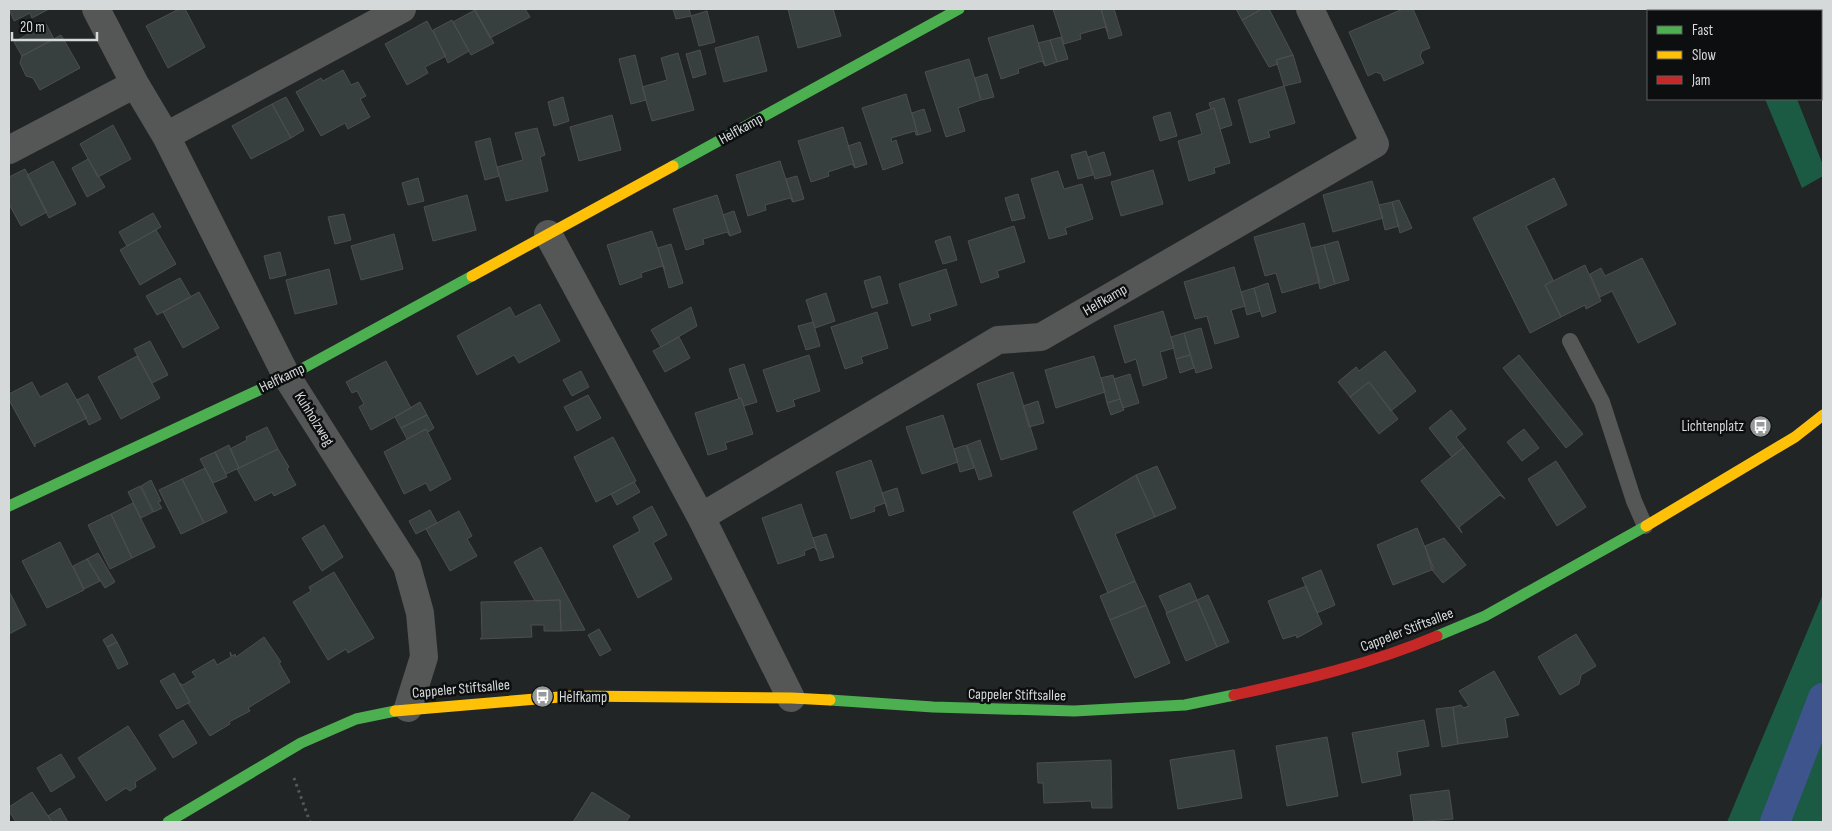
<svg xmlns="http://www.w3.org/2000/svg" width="1832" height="831" viewBox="0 0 1832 831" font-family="'Sofia Sans Condensed',sans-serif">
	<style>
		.forest { fill: #1b5b43 }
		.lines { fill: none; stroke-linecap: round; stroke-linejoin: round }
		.canal { stroke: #3e548d; stroke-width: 30 }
		.building { fill: #383f3f; stroke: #4c4e4f }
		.path { stroke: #575858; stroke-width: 3; stroke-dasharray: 2.5 4; stroke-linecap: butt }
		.lane { stroke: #555656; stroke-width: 16 }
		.street { stroke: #555656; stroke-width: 28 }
		.fast { stroke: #4caf50; stroke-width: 11 }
		.slow { stroke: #ffc107; stroke-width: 11 }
		.jam { stroke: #c62828; stroke-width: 11 }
		.labels { text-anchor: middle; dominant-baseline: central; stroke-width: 5; stroke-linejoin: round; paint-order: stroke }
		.street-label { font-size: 15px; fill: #d6d9d9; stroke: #0c0e0f }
		.poi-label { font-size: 15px; fill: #d6d9d9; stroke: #0c0e0f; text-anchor: end }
	</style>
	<rect width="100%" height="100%" fill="#222526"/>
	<path class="forest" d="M1765,99h32l26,66v11l-21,12z
		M1823,594v228h-96z"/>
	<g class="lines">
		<path class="canal" d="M1775,822l48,-124"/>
	</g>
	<path class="building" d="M9,9h40l-17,9 -2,-5 -16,8z
		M179,9h6l20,38 -37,21 -22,-42z
		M474,9h51l5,8 -40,21z
		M673,9h16l2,7 -15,3z
		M788,9h45l8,27 -43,12z
		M1053,9h48l7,23 -3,-5 -25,7 1,5 -17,5z
		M1101,9h13l8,26 -13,4z
		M1236,9h26l-20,11z
		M1262,9h7l24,46 -17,5 2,4 -9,3 -27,-47z
		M1403,9h10l17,39 -8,3 -2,5 4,7 -40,18 -3,-7 -5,-2 -8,4 -19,-44z
		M475,10l19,33 -23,12 -18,-33z
		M707,11l8,31 -16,4 -8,-30z
		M452,20l17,31 -21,12 -15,-33z
		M427,21l19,35 -21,11 3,6 -21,12 -22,-41z
		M46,24l8,15 -32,17 -8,-14z
		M1033,25l12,41 -3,-5 -24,8 1,4 -18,6 -13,-41z
		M61,35l19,33 -40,22 -7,-12 -7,-2 -6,-13 2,-7z
		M758,36l9,35 -43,11 -9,-34z
		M1061,37l7,22 -11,3 -7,-22z
		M1050,40l7,22 -12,4 -7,-23z
		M700,50l6,24 -13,4 -7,-24z
		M678,53l16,57 -42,11 -10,-34 25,-7 -6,-22z
		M635,55l11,45 -15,4 -12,-45z
		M1293,55l8,27 -17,4 -8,-26z
		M969,59l12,41 -23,8 7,23 -19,6 -21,-65z
		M343,70l8,15 7,-3 8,14 -6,3 10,18 -22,12 -3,-6 -24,13 -25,-44 25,-14 2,3z
		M987,74l7,23 -13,3 -6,-22z
		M1284,86l11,37 -27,8 2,6 -20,6 -12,-43z
		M906,94l12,41h-2l-1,-4 -24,7 1,4 4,-2 7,23 -20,7 -21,-62z
		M286,97l18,33 -13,8 -19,-34z
		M563,97l6,24 -15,5 -6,-24z
		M1224,98l8,27 -12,4 -6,-21 -3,1 -2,-6z
		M272,104l19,34 -40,21 -19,-33z
		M1214,108l16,55 -16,5 1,5 -26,8 -11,-40 24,-7 -6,-20z
		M924,109l7,22 -13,4 -6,-22z
		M1170,112l7,24 -17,5 -7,-24z
		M612,115l9,35 -42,11 -9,-34z
		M113,125l18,34 -33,18 -18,-33z
		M843,127l12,41 -3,-4 -24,8 1,4 -18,6 -13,-41z
		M537,128l8,27 -5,2 8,34 -42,10 -9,-34 26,-7 -8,-27z
		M490,138l9,38 -14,4 -10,-38z
		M860,142l7,22 -12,4 -7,-22z
		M1086,151l7,24 -15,4 -7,-24z
		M1104,152l7,23 -16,4 -7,-22z
		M88,159l17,28 -18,10 -15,-29z
		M53,161l23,43 -27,14 -22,-43z
		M780,161l13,41 -3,-4 -25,7 1,5 -18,6 -12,-41z
		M25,169l22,43 -26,14 -12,-22v-27z
		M1153,170l10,34 -42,12 -10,-34z
		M1058,171l6,18 18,-5 11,35 -28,9 2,6 -18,5 -18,-60z
		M797,176l7,23 -11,3 -7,-23z
		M418,178l6,23 -16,4 -6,-22z
		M1554,178l13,27 -41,21 27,54 -8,5 16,32 -31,16 -57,-115z
		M1372,181l11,37 -50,14 -10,-37z
		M1018,194l7,24 -13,3 -7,-23z
		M467,195l9,35 -43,11 -9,-34z
		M717,195l13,41 -3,-4 -24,7 1,5 -18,6 -13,-41z
		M1399,200l13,28 -12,5 -8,-31z
		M1392,202l7,24 -14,4 -6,-25z
		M734,211l7,21 -11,4 -7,-21z
		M153,213l8,14 -34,19 -8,-14z
		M344,214l7,26 -16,4 -7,-27z
		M1304,223l16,59 -38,11 -6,-20 -11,3 -11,-39z
		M1014,226l11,36 -28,9 2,6 -18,6 -13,-42z
		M156,230l20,34 -36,21 -20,-35z
		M652,231l13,39 -3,-4 -21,7 1,4 -22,8 -13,-40z
		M394,234l9,35 -42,11 -10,-34z
		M950,236l7,24 -14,4 -8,-23z
		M1338,241l11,39 -14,4 -11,-39z
		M671,244l12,39 -14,5 -11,-40z
		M1324,245l11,39 -15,5 -9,-41z
		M280,252l6,23 -16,4 -6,-23z
		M1642,258l34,66 -38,19 -26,-52 -12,6 -10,-23 11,-6 4,8z
		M1585,265l16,36 -15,8 -1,-4 -24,12 -16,-32z
		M1234,267l11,39 -14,4 8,27 -24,7 -8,-28 -12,3 -11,-37z
		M329,269l8,35 -42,10 -9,-34z
		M946,269l11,36 -28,9 2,6 -19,6 -13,-42z
		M880,276l8,27 -16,5 -8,-27z
		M180,278l11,19 -34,18 -11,-19z
		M1268,283l8,29 -14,5 -8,-29z
		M1254,288l6,23 -13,4 -6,-23z
		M199,292l20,36 -36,20 -20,-36z
		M826,293l9,28 -20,7 -9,-28z
		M540,304l20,37 -41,22 -5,-8 -37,20 -20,-39 53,-29 5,10z
		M691,307l6,19 -36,21 -10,-17z
		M1163,311l11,37 -14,4 7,26 -24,8 -7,-27 -11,4 -11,-37z
		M877,312l11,36 -27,9 2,6 -18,6 -14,-42z
		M813,322l7,24 -14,4 -8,-24z
		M1201,328l11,40 -16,5 -12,-40z
		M1184,333l6,22 -14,4 -5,-22z
		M679,337l11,21 -25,14 -12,-21z
		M150,341l18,34 -16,8 -18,-34z
		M1385,351l31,40 -25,20 -22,-29 -19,15 -12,-15 18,-15 3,4z
		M809,355l11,36 -27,9 2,6 -18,6 -14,-42z
		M1190,355l4,13 -14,5 -4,-14z
		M1519,355l64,79 -17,14 -63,-80z
		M137,356l23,42 -39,21 -23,-42z
		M1094,356l11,36 -49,16 -11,-38z
		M386,361l25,47 -40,22 -12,-23 5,-3 -7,-13 -5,2 -6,-11z
		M744,364l13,38 -13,4 -3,-8 -2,1 -10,-30z
		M581,371l8,16 -17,9 -9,-16z
		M1013,372l24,77 -36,11 -24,-76z
		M1130,374l9,29 -16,5 -9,-29z
		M1113,375l7,24 -13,4 -6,-25z
		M32,382l8,15 27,-14 20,35 -52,26v3l-26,-47v-6z
		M1369,382l29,37 -19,15 -29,-37z
		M88,394l13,25 -12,6 -12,-25z
		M588,395l13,23 -24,13 -13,-24z
		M741,398l12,36 -28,9 2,6 -19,6 -13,-42z
		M1120,399l4,11 -13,5 -4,-12z
		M1038,401l6,22 -15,4 -6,-21z
		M420,402l7,13 -26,13 -6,-11z
		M1451,410l15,19 -10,8 8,10 -12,10 -23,-29z
		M427,415l7,13 -6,4 -2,-3 -19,10 -6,-11z
		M943,415l15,47 -36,12 -16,-47z
		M267,427l11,22 -39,19 -9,-19 17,-9 -1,-3z
		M426,429l25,50 -21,12 -4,-8 -22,11 -20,-42z
		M1524,429l15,19 -17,13 -15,-19z
		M613,437l23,44 -40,21 -22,-45z
		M980,440l12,36 -13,4 -12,-35z
		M229,445l10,23 -13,6 -11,-22z
		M966,445l8,23 -14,4 -6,-23z
		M1464,447l41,52 -5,-4 -41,32 3,6 -41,-52z
		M278,449l11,18 -2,2 9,16 -22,11 -2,-4 -17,9 -18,-32z
		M215,452l12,25 -14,6 -13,-24z
		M871,460l16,47 -2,-4 -11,4 1,4 -24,8 -15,-47z
		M1556,461l30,46 -29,19 -29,-47z
		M1157,466l19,42 -21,9 -19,-42z
		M205,468l22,44 -23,11 -22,-44z
		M1136,475l19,42 -40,17 20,47 -27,12 -35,-81z
		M182,479l22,44 -23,11 -22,-44z
		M151,480l10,21 -3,1 4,6 -8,4 -13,-26z
		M634,482l6,10 -23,13 -6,-11z
		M140,486l13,26 -12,6 -13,-26z
		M897,488l7,23 -15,5 -7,-23z
		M133,503l22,44 -23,11 -21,-44z
		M801,504l16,47 -3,-4 -10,4 1,4 -27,9 -16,-46z
		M652,506l15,29 -14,8 19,36 -34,19 -25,-52 27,-15 -7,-14z
		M430,510l7,13 -21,11 -7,-13z
		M459,511l13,25 -5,3 10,17 -27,15 -24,-42z
		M111,514l21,44 -22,11 -22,-44z
		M324,525l19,32 -21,14 -20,-33z
		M1417,528l17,41 -41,16 -16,-40z
		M826,534l8,23 -14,4 -7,-23z
		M1444,538l22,27 -23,18 -11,-13 -7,-24z
		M60,542l24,48 -37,18 -25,-47z
		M541,547l44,83 -24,1 -1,-31 -25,1 -21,-39z
		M98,553l17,29 -10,6 -18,-29z
		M87,559l13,22 -16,8 -11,-23z
		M1321,570l14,35 -18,8 -15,-35z
		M334,572l40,66 -26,15 -2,-4 -18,11 -35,-58 18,-11 -2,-4z
		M1135,581l11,24 -36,15 -10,-24z
		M1190,583l7,17 -30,13 -8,-17z
		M1306,586l16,38 -25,14 -1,-3 -13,4 -15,-38z
		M9,591l17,34 -17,9z
		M1208,595l21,47 -12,5 -20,-47z
		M560,600l1,31h-17v-6h-13l1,12 -52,2 2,-2 -1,-35z
		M1197,600l20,47 -31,14 -20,-48z
		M1146,605l24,58 -35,15 -25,-58z
		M599,629l12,21 -11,6 -12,-21z
		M112,634l5,8 -10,5 -4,-7z
		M1576,634l20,32 -15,9 -2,9 -19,11 -22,-38z
		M264,637l17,25 -2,1 11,19 -42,26 2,3 -21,11 1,2 -20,12 -22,-33 2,-1 -11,-19 4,2 13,-8 -4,-5 22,-13 3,6 14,-8 -1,-5 2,4 3,-2 1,3z
		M117,642l11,22 -10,5 -11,-22z
		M1494,671l25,44 -14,3 3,19 -50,7 -5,-37 8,-2 2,3 6,-2 -10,-15z
		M174,673l16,29 -13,7 -17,-28z
		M1453,707l5,37 -16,3 -6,-38z
		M183,720l14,23 -24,15 -14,-23z
		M1424,720l5,26 -32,6 4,23 -39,8 -10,-50z
		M128,726l28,43 -21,13 1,5 -6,4 -4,-3 -20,13 -28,-43z
		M1327,737l11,59 -51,10 -11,-60z
		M1234,750l8,48 -64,11 -8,-49z
		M61,754l14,23 -24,15 -14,-24z
		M1111,760l1,48h-20l-1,-7 -47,2 -1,-20h-5l-1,-20z
		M1449,790l4,29 -39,3 -4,-27z
		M32,792l20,30h-36l-7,-11v-4z
		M592,792l38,24 -4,6h-53z
		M60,808l8,14h-16l-4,-6z"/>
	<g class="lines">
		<path class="path" d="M294,778l16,44"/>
		<path class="lane" d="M1570,341l32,61 32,99 11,25"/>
		<path class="street" d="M96,9l39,75 31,52 121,241 120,189 13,47 4,44 -16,51
			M166,136l236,-127
			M9,150l126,-66
			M548,234l153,283 90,181
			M701,517l297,-177 43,-3 334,-193 -65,-135"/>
		<path class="fast" d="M673,166l286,-157
			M9,506l278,-129 185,-101
			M1437,636l48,-20 161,-90
			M830,700l103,7 141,4 111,-6 49,-10
			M168,822l133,-79 55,-24 39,-8"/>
		<path class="slow" d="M472,276l201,-110
			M1646,526l149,-89 28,-22
			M395,711l176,-15 220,2 39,2"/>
		<path class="jam" d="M1234,695c69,-15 137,-31 203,-59"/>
	</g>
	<defs>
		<symbol id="bus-disc" viewBox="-11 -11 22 22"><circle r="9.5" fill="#979a9a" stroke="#0c0e0f"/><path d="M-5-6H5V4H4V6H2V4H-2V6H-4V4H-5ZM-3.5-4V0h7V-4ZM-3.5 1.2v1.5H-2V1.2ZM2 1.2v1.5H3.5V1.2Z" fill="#fff"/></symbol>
	</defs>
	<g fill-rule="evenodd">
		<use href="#bus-disc" x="1748" y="414" width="25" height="25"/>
		<use href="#bus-disc" x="530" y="684" width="25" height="25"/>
	</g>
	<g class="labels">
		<g class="street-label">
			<text transform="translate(741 129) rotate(-29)">Helfkamp</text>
			<text transform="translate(1105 300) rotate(-30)">Helfkamp</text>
			<text transform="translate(282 378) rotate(-26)">Helfkamp</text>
			<text transform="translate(314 419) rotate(58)">Kuhholzweg</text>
			<text transform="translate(1407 630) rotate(-21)">Cappeler Stiftsallee</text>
			<text transform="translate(461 689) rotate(-5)">Cappeler Stiftsallee</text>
			<text transform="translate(1017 695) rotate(1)">Cappeler Stiftsallee</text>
		</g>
		<g class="poi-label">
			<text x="1744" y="426">Lichtenplatz</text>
			<text x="559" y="697" text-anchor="start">Helfkamp</text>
		</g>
	</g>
	<rect width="1832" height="831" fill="none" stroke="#d6d9d9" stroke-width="20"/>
	<rect x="1647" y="10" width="175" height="90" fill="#0c0e0f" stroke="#5d5f60"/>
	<rect x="1657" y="26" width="25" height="8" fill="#4caf50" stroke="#5d5f60"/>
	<text x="1692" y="35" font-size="15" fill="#d6d9d9">Fast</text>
	<rect x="1657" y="51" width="25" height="8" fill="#ffc107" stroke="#5d5f60"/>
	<text x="1692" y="60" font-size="15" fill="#d6d9d9">Slow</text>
	<rect x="1657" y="76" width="25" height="8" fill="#c62828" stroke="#5d5f60"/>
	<text x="1692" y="85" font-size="15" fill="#d6d9d9">Jam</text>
	<path d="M12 32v8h85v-8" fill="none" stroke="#d6d9d9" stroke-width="2.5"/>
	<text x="20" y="32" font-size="15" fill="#d6d9d9" stroke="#0c0e0f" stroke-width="4" paint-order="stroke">20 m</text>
</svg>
